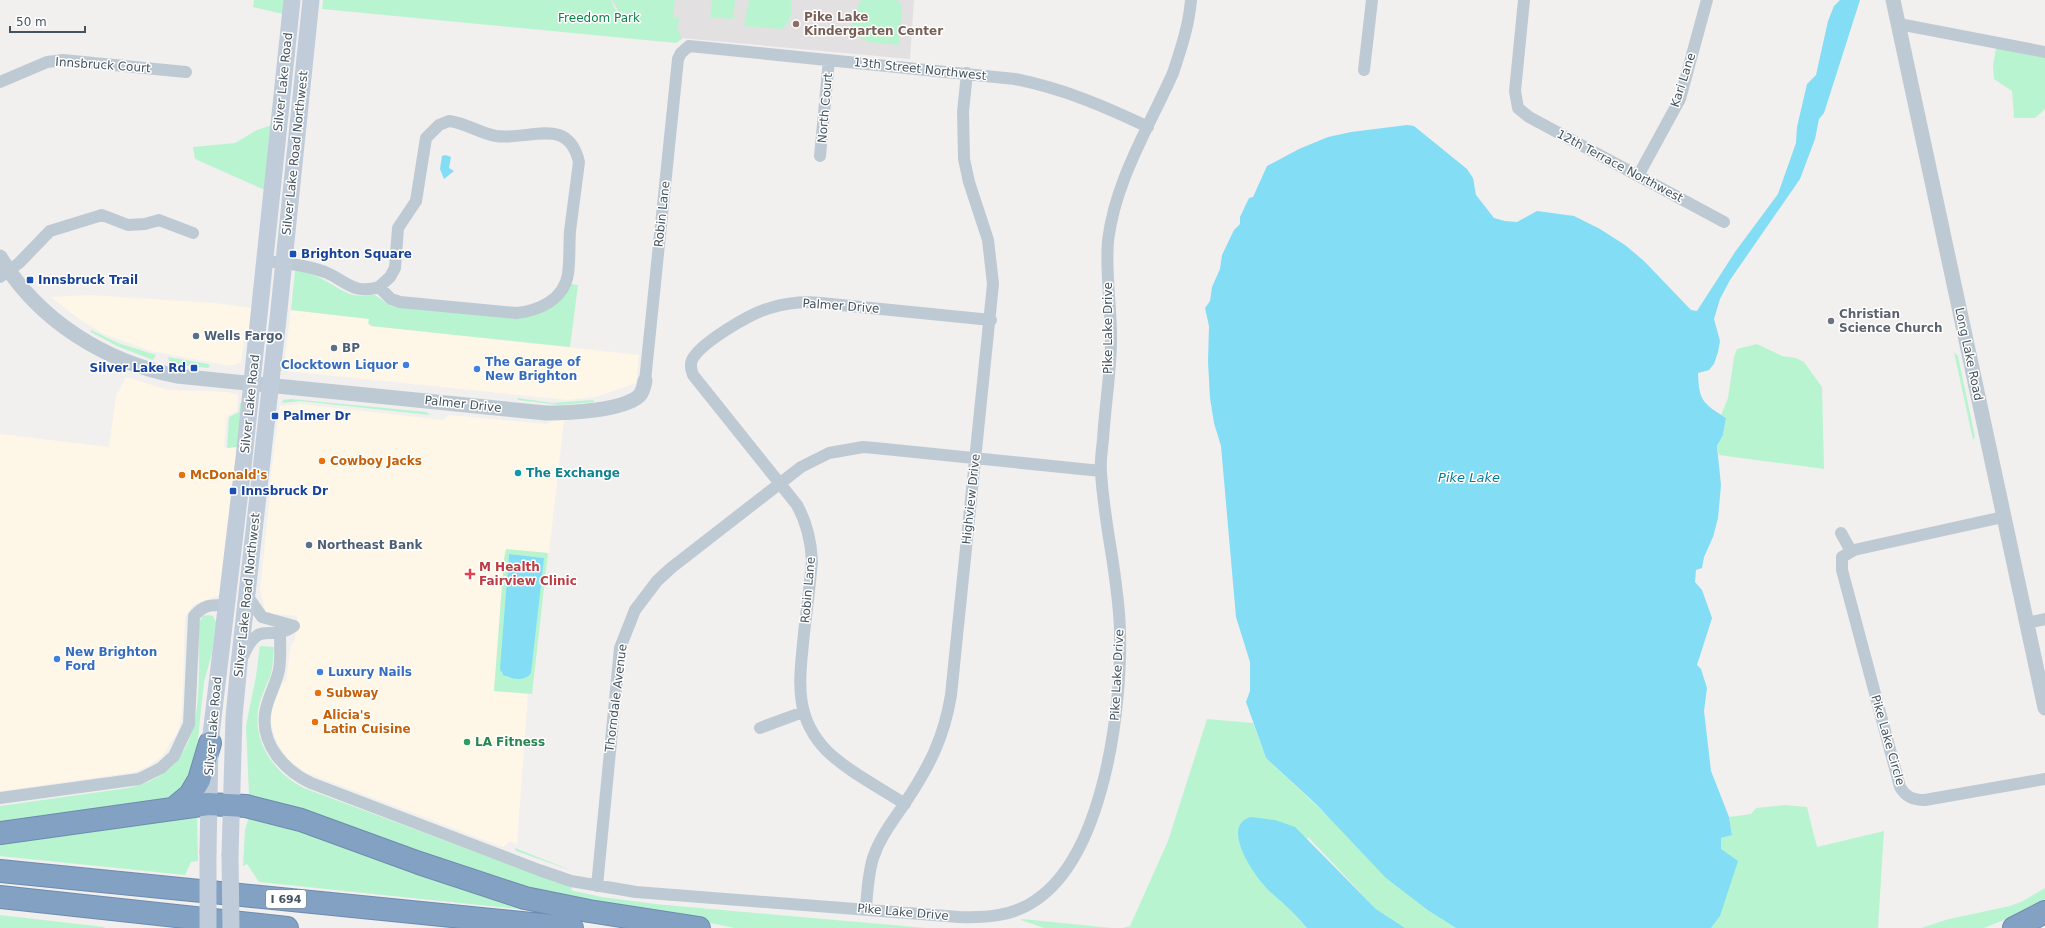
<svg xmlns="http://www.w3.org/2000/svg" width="2045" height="928" viewBox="0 0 2045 928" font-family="'DejaVu Sans',sans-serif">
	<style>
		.commercial { fill: #fef7e7 }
		.education { fill: #e3e0e1 }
		.green { fill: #b9f4d0; fill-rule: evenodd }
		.water { fill: #82ddf5 }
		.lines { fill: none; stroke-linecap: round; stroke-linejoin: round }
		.motorway-casing { stroke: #6d8caf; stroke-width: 24 }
		.minor { stroke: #becad3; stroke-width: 12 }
		.tertiary { stroke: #becad3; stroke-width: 15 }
		.secondary { stroke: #c0ccda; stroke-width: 17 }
		.motorway { stroke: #82a1c3; stroke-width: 22 }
		.secondary-bridge { stroke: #c0ccda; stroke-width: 17 }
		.education-dot { fill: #8d6e63; stroke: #fff; stroke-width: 1.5 }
		.transit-dot { fill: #1a4fb4; stroke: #fff; stroke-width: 1.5 }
		.worship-dot { fill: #6b7280; stroke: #fff; stroke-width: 1.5 }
		.service-dot { fill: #5c6f8a; stroke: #fff; stroke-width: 1.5 }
		.shop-dot { fill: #3f7fe0; stroke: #fff; stroke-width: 1.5 }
		.food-dot { fill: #e8710a; stroke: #fff; stroke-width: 1.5 }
		.culture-dot { fill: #0f9aa8; stroke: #fff; stroke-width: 1.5 }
		.health-dot { fill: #e0444e; stroke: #fff; stroke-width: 1.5 }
		.leisure-dot { fill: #2e9e5b; stroke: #fff; stroke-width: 1.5 }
		.labels { text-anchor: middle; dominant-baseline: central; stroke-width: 3; stroke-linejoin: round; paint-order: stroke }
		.shield { fill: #fff; stroke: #7d878f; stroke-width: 1 }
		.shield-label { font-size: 11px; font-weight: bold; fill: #45535f }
		.education-label { font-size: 12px; font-weight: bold; fill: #785e54; stroke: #fff; text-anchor: start }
		.park-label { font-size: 12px; fill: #0d8349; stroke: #fff }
		.street-label { font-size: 12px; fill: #45535f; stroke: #fff }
		.transit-label { font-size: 12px; font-weight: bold; fill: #164399; stroke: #fff; text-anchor: start }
		.worship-label { font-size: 12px; font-weight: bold; fill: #5b616d; stroke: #fff; text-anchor: start }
		.service-label { font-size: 12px; font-weight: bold; fill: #4e5e75; stroke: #fff; text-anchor: start }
		.shop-label { font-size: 12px; font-weight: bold; fill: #366cbe; stroke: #fff; text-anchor: start }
		.food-label { font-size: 12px; font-weight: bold; fill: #c56008; stroke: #fff; text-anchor: start }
		.culture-label { font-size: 12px; font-weight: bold; fill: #0d838f; stroke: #fff; text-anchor: start }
		.health-label { font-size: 12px; font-weight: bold; fill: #be3a42; stroke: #fff; text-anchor: start }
		.leisure-label { font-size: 12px; font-weight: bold; fill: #27864d; stroke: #fff; text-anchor: start }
		.water-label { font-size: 13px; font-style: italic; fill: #037d9e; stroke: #fff }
	</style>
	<rect width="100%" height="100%" fill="#f2efef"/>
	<path class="commercial" d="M90,295l124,8 39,5 -3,33 -6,-1 -3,22 -11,4 -79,-15 -47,-17 -25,-15 -28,-22z
		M291,310l78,9v4l2,3 268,29 -3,28 -40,14 -29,3 -281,-29 -1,-12z
		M126,377l42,13 60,2 10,3 -1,16 -10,5 -3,31 3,1 8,-1 4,-3 -19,148 -1,3 -26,10 -8,12 -3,97 -4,17 -16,25 -12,9 -15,7 -135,19v-357l109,13 7,-51z
		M300,404l143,16 6,-5 96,9 12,-4h7l-15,133 -43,-4 -2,10 -10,132 34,3 -11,150 -7,-3 -7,6 -198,-75 -16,-12 -12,-17 -6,-18 1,-16 11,-27h3l5,-37 4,-5 2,-24 -31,-3 -6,-23 10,-95 -1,-6 11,-83z"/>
	<path class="education" d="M611,0h303l-4,59 -229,-21 -3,-8 -59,-17z"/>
	<path class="green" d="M254,0h31l-2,14 -30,-7z
		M323,0h288l4,9 5,4 -7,-13h62l-2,18h6l-1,12 4,9 -6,4 -354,-34z
		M712,0h23l-2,19 -23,-2z
		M749,0h42c1,13 1,20 -9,29l-38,-3z
		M861,0h35l6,5 -3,40 -31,-3 -14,-8 -3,-14z
		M1996,48l49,10v51l-10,9h-21l-2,-27 -18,-12 -1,-13z
		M272,125l-7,65 -70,-31 -2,-12 42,-4 22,-13z
		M295,271c21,0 36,15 55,23 9,3 17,1 25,1l16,11 124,12c32,-2 35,-12 56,-34l7,1 -8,62 -199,-21 -3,-3 1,-4 -78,-9z
		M91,330l27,13 38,12 -3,5 -36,-14 -26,-14z
		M1757,344l25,12 14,2 8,4 18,25 2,82 -105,-14 -2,-9 6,-11 3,-17 -5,-3 7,-17 6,-41 3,-8z
		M1954,352l4,4 17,81 -2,3z
		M168,357l40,7 2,2 -2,2 -38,-4z
		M517,398l35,5 41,-3 1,2 -35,3 -41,-5z
		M291,399l135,13 4,3 -130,-14 -18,2 1,-3z
		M240,403h2l-3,41 -3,3 -9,1 2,-31 10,-5z
		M506,549l42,4 -16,141 -38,-3 10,-132zM509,554l35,4 -35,120 -8,-5z
		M208,615l5,1 3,6 -4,31 -8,29 -10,93 -20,25 -174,25v-19l128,-18c84,-18 69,-100 71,-166l4,-6z
		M260,646l14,1c-1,9 -1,19 -3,27 -4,11 -10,21 -12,32 -8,35 15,67 45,82l201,75 67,23 -1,4 3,1 28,6 53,7 271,24h-192l-28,-6 -153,-23 -301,-103 -3,-2 -3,-68 10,-50z
		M1207,719l46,4 13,35 163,153 27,17h-51l-29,-19 -68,-72 -21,69 20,22h-184l7,-2 38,-85z
		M1785,805l22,2 10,40 67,-16 -6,97h-167l9,-12 1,-78 11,-4 -3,-17 22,-3 5,-6z
		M197,814l1,47 -7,1 -6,13 -185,-19v-18z
		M249,817l27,5 280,91 -297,-31 -12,-18 -4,2 2,-36z
		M515,848l58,23 -57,-20z
		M2045,888v16l-61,24h-63l28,-9 61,-13 13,-5z
		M0,915l104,12 1,1h-105z
		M1022,919l90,9h-68l-23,-8z"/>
	<path class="water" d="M1840,0h20l-36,113 -5,6 -4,20 -15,40 -70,101 -10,19 -6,20 6,22 -2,11 -4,12 -5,6 -11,3c1,27 4,30 28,45l-3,17 -6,11 4,39 -3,33 -5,19 -9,20 -2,11 -6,2 -1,12 7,8 10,28 -15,47 4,4 6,19 -3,23 7,60 18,46 3,18 -11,3v11l17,12 -18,55 -9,12h-255l-27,-17 -43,-33 -69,-73 -51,-47 -20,-56 4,-11v-29l-14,-45 -15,-171 -7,-23 -4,-25 -2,-36 1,-36 -4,-18 5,-7 2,-14 8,-18 2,-14 12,-25 6,-6v-7l9,-19 4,-1 14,-31 32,-17 29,-12 23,-5 56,-7 7,1 53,43 6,9 3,17 18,23 11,3 12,1 20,-11 37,5 26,13 25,16 19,16 47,49 6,1 38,-59 43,-58 18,-51 1,-16 10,-43 9,-9 12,-54 6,-15z
		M445,155l6,2 -2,11 5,3 -10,8 -4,-10 2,-13z
		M509,554l35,4 -13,115c-6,9 -19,6 -28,2l-3,-6z
		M1251,817l24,3 20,7 81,82 29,19h-98c-7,-8 -14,-16 -22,-23 -7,-7 -16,-13 -22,-21 -12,-14 -42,-59 -12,-67z"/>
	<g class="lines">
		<defs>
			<path id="motorway" d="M173,809l17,-14 9,-15 11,-37
				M0,833l208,-29 38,2 55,14 118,43 106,35 64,13 110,17
				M0,871l572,57
				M0,897l287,31
				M2014,928l31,-16"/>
		</defs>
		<use href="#motorway" class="motorway-casing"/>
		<path class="minor" d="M1524,0l-9,91 3,17 11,9 195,105
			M1899,24l146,28
			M1364,70l8,-70
			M0,82l47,-20 16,-2 123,12
			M449,121c17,2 30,12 47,15 33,5 72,-21 83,26 -3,23 -6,46 -9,69 -1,14 0,29 -2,43 -4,26 -30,37 -52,39l-116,-11 -9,-3 -12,-12 11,-10 5,-9 3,-40 18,-27 10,-63 13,-13z
			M820,156l9,-96
			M1638,176l42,-77 27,-99
			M265,261c20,2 41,4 60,11 22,9 28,23 54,15
			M0,277l19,-14 31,-32 52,-16 26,10 17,-1 14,-4 34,13
			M645,381l33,-322 3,-6 8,-7 326,33c49,10 89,27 133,48
			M2003,517l-149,33 -12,7v13l58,217c6,10 13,13 25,13l120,-21
			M1841,533l10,18
			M246,594l16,23 32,9
			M2027,623l18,-4
			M280,633c0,12 1,25 -1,37 -3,15 -12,28 -14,44 -4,31 20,57 46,69l228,87 32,11 65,11 323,25c27,1 55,-1 77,-17 68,-46 86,-191 84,-268 -1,-54 -16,-106 -19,-160 -1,-10 1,-22 2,-33 2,-31 7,-63 8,-94 1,-35 -6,-70 -3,-104 7,-60 41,-114 65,-168 8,-24 16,-48 18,-73
			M243,656c18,-39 24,-12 51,-30
			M760,728l43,-16
			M0,798l139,-19 22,-11 13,-12 15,-32 5,-108c11,-12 17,-11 32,-11
			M905,804c-26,-17 -56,-32 -78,-53 -35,-35 -27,-74 -23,-118 3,-24 6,-48 8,-72 -1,-21 -5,-38 -15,-56l-104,-130c-2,-5 -3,-10 -1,-15 8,-17 59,-47 78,-52 17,-5 33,-7 51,-5l170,17
			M597,886l23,-238 15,-38 22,-29 14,-13 130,-101 28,-14 34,-6 12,1 226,23
			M866,909c1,-17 2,-34 7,-51 7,-21 20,-37 32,-55 24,-36 39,-65 46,-108l42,-411 -5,-44 -19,-58 -5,-23 -1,-47 4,-39"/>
		<path class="tertiary" d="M1893,0l152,708
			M0,257c39,64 105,105 177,119l369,37c22,0 76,-2 93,-17 4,-4 5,-10 6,-15"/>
		<path class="secondary" d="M208,852l2,-109 34,-285 48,-458
			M230,855l4,-138 5,-53 39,-345 33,-319"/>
		<use href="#motorway" class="motorway"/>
		<path class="secondary-bridge" d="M208,852v76
			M230,855l1,73"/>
	</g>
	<circle class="education-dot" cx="796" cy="24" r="4"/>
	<g class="transit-dot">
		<rect x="289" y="250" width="8" height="8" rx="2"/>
		<rect x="26" y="276" width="8" height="8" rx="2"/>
		<rect x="190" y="364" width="8" height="8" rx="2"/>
		<rect x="271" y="412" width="8" height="8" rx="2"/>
		<rect x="229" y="487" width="8" height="8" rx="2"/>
	</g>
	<circle class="worship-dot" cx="1831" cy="321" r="4"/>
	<g class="service-dot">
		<circle cx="196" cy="336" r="4"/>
		<circle cx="334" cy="348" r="4"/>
		<circle cx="309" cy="545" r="4"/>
	</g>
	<g class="shop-dot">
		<circle cx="406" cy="365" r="4"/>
		<circle cx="477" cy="369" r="4"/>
		<circle cx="57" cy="659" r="4"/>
		<circle cx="320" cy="672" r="4"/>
	</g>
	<g class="food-dot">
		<circle cx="322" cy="461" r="4"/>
		<circle cx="182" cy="475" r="4"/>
		<circle cx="318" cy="693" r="4"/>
		<circle cx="315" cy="722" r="4"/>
	</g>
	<circle class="culture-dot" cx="518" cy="473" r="4"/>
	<path class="health-dot" d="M468 568h4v4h4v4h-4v4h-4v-4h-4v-4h4z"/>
	<circle class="leisure-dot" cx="467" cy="742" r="4"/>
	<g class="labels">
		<rect class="shield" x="266" y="890" width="40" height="18" rx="3"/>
		<g class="shield-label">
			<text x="286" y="899">I 694</text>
		</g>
		<g class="education-label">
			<text x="804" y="17">Pike Lake<tspan x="804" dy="14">Kindergarten Center</tspan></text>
		</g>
		<g class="park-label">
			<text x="599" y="18">Freedom Park</text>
		</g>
		<g class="street-label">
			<text transform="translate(103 65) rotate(4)">Innsbruck Court</text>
			<text transform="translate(920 69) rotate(6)">13th Street Northwest</text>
			<text transform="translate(1683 80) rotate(-72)">Kari Lane</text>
			<text transform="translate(283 82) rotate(-84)">Silver Lake Road</text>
			<text transform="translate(825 108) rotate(-85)">North Court</text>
			<text transform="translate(295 153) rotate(-84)">Silver Lake Road Northwest</text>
			<text transform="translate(1620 166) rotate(28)">12th Terrace Northwest</text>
			<text transform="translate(662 214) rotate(-84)">Robin Lane</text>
			<text transform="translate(841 306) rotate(4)">Palmer Drive</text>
			<text transform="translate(1108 328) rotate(-90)">Pike Lake Drive</text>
			<text transform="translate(1969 354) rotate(78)">Long Lake Road</text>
			<text transform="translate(250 404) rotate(-84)">Silver Lake Road</text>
			<text transform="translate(463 404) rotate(6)">Palmer Drive</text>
			<text transform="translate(971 499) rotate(-84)">Highview Drive</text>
			<text transform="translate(808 590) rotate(-85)">Robin Lane</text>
			<text transform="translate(247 595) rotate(-84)">Silver Lake Road Northwest</text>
			<text transform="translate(1117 675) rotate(-87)">Pike Lake Drive</text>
			<text transform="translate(616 698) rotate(-83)">Thorndale Avenue</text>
			<text transform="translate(213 726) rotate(-85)">Silver Lake Road</text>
			<text transform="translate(1888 740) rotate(74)">Pike Lake Circle</text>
			<text transform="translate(903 912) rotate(5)">Pike Lake Drive</text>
		</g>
		<g class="transit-label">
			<text x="301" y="254">Brighton Square</text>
			<text x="38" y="280">Innsbruck Trail</text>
			<text x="186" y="368" text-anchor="end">Silver Lake Rd</text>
			<text x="283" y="416">Palmer Dr</text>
			<text x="241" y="491">Innsbruck Dr</text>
		</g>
		<g class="worship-label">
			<text x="1839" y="314">Christian<tspan x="1839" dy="14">Science Church</tspan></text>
		</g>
		<g class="service-label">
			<text x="204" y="336">Wells Fargo</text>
			<text x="342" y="348">BP</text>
			<text x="317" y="545">Northeast Bank</text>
		</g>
		<g class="shop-label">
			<text x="485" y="362">The Garage of<tspan x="485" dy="14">New Brighton</tspan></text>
			<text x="398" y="365" text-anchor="end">Clocktown Liquor</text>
			<text x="65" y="652">New Brighton<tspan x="65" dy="14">Ford</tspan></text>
			<text x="328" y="672">Luxury Nails</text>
		</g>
		<g class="food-label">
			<text x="330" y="461">Cowboy Jacks</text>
			<text x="190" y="475">McDonald's</text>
			<text x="326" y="693">Subway</text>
			<text x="323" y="715">Alicia's<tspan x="323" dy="14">Latin Cuisine</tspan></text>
		</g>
		<g class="culture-label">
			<text x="526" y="473">The Exchange</text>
		</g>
		<g class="health-label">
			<text x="479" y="567">M Health<tspan x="479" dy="14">Fairview Clinic</tspan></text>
		</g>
		<g class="leisure-label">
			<text x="475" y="742">LA Fitness</text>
		</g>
		<g class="water-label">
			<text x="1469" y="477">Pike Lake</text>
		</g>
	</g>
	<path d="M10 26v6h75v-6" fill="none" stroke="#45535f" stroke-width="2"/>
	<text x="16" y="26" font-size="12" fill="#45535f" stroke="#ffffff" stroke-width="3" paint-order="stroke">50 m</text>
</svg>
